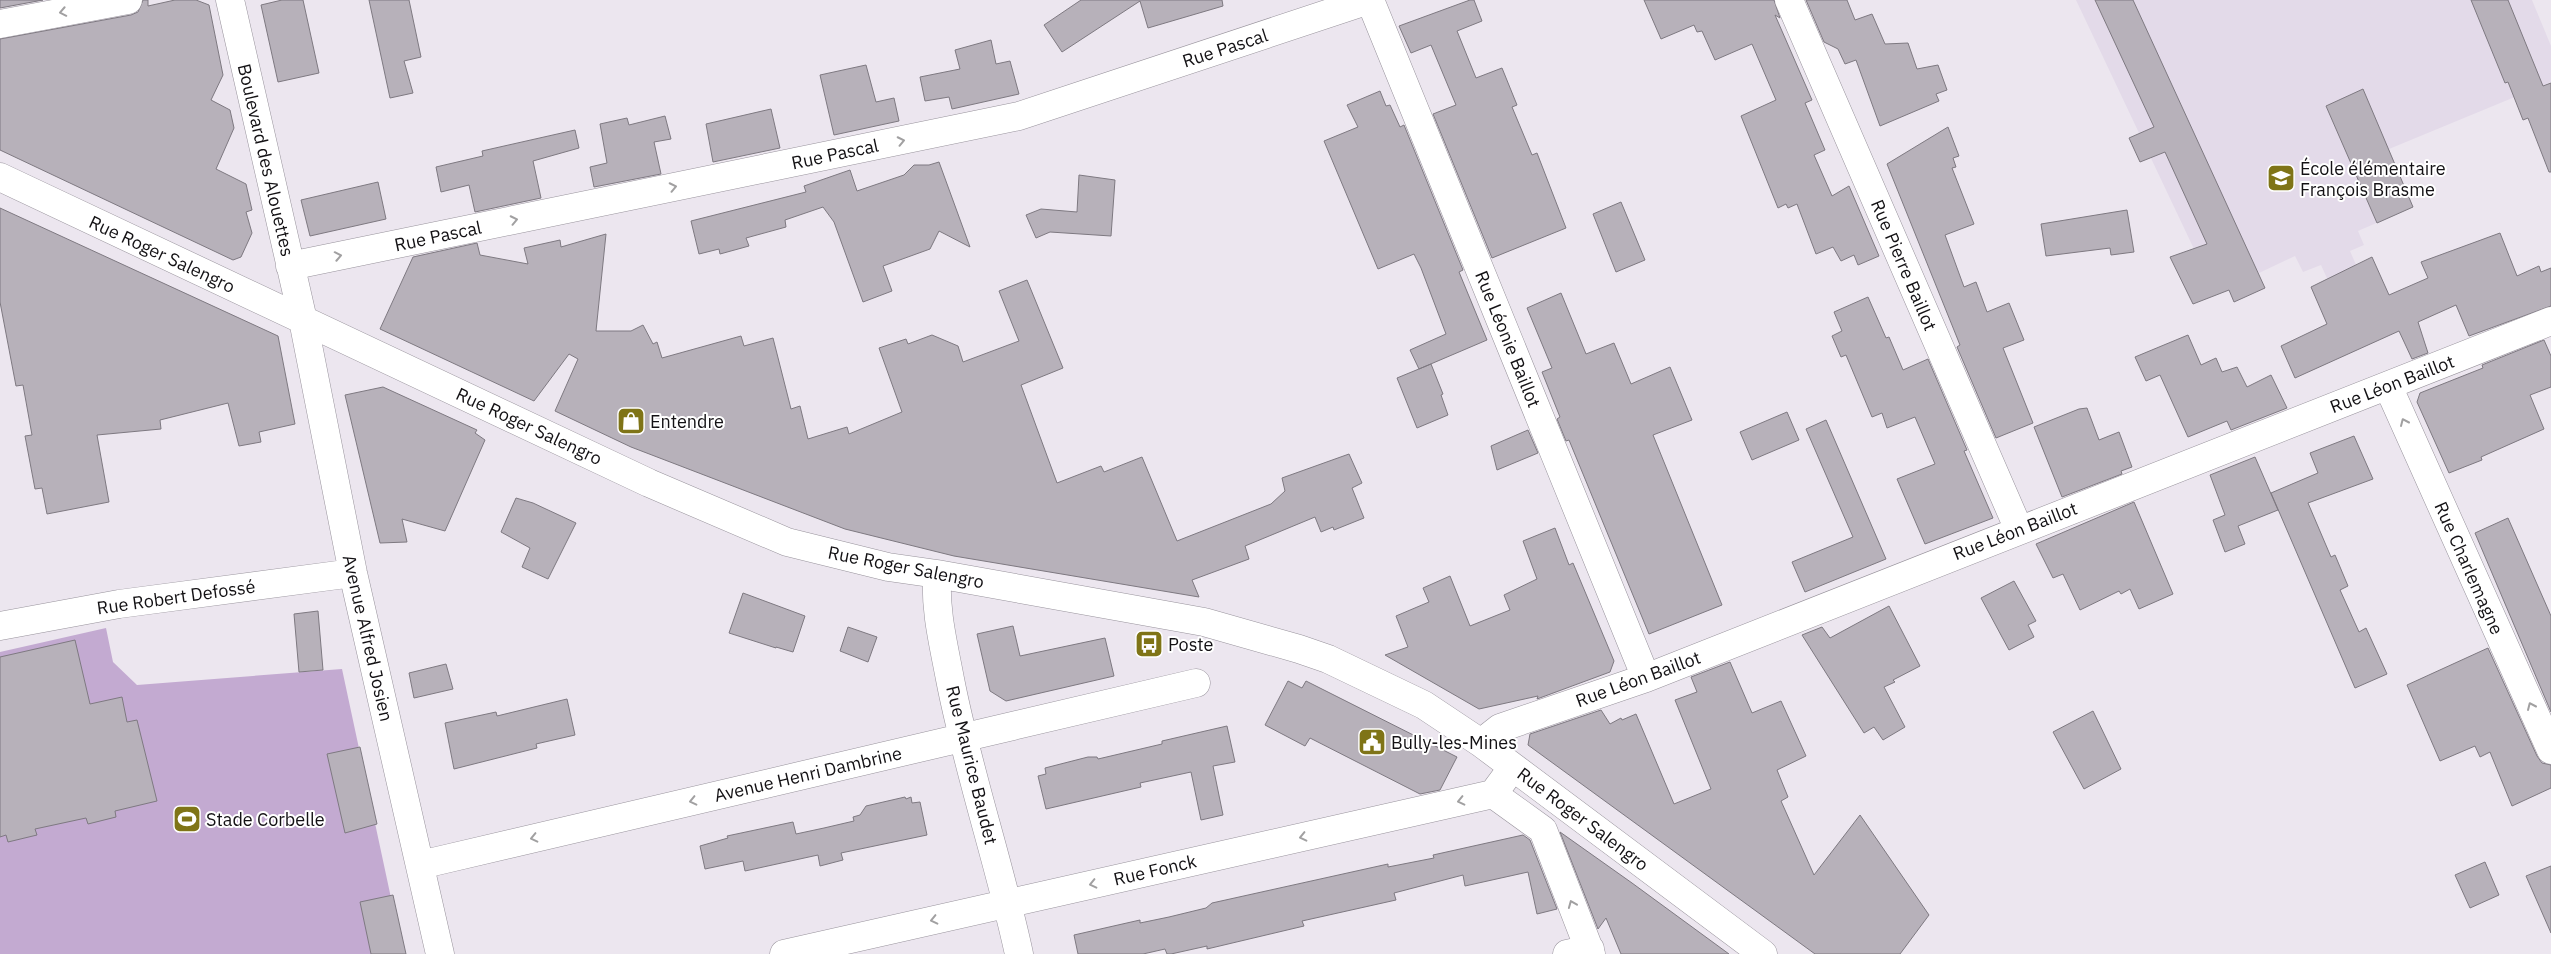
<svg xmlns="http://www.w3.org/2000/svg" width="2551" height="954" viewBox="0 0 2551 954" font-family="'IBM Plex Sans',sans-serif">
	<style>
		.built { fill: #e3dae9 }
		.green { fill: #c3aad1 }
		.building { fill: #b7b1ba; stroke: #7e7981 }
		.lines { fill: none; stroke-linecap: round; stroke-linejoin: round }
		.minor-casing { stroke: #98939c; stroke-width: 29 }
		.minor { stroke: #fff; stroke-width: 28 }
		.oneway { stroke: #a1a0a1 }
		.labels { text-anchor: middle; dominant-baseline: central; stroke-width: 4; stroke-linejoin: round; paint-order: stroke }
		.street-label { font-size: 18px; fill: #131114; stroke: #fff }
		.poi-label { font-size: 18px; fill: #131114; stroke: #fff; text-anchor: start }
	</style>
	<rect width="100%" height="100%" fill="#ece6ef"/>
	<path class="built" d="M2076,0h456l19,46v36l-162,67 24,58 -55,24 6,14 -14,6 37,85 -28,13 -38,-84 -18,7 -8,-16 -36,17 -4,-5 -43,19z"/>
	<path class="green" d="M106,628l7,34 24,23 205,-16 61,285h-403v-302z"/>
	<path class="building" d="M0,0h43l-43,8z
		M143,0h5v6l27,-6h21l13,5 14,70 -12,25 19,10 4,18 -18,41 30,15 6,26 -6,2 6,21 -11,24 -8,3 -233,-110v-111l131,-24 7,-3z
		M282,0h21l16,73 -41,9 -17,-77z
		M369,0h40l12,57 -17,4 9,32 -23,5z
		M1081,0h141l1,6 -75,22 -8,-27 -78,51 -18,-27z
		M1470,0h4l8,21 -25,10 19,47 26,-10 15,37 -5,2 20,48 5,-2 29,75 -74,30 -59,-144 23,-9 -25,-60 -20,8 -12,-27z
		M1644,0h130l6,18 -5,-3 37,85 -7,3 20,47 -11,5 18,41 17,-10 30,70 -21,9 -4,-10 -13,6 -8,-14 -17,7 -19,-50 -9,4 -2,-4 -8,4 -37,-92 35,-16 -24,-56 -37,16 -13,-29 -5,1 -3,-7 -33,14z
		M1806,0h41l8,20 17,-6 13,30 23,-1 9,26 21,-4 9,25 -11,4 3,7 -59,25 -24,-66 -11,4 -7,-15 -14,-7z
		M2095,0h38l132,288 -31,14 -5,-12 -36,14 -23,-47 37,-13 -42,-92 -25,10 -11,-24 25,-11z
		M2471,0h37l35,86 8,-3v89h-2l-21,-54 -5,2 -15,-38 -3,1z
		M991,40l5,24 14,-3 9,33 -67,15 -3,-12 -24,4 -5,-24 40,-8 -5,-19z
		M866,65l10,37 18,-4 5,23 -65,14 -14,-60z
		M2363,89l50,118 -36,16 -51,-117z
		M1380,91l6,15 4,-1 10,22 4,-2 59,145 -4,2 28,68 -68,29 -9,-19 36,-16 -25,-66 -7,-14 -36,15 -54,-128 34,-14 -11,-22z
		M771,109l9,39 -67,14 -7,-38z
		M665,116l6,23 -17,3 7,32 -67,13 -4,-20 17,-4 -7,-39 27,-6 2,7z
		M1948,127l11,29 -6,2 3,9 -4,1 22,56 -29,11 19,52 12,-5 11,30 22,-9 15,37 -21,8 30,75 -37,15 -39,-91 3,-2 -73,-181z
		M575,130l4,18 -46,13 8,37 -66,14 -6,-27 -28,7 -5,-25 47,-11 -1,-5z
		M939,162l31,85 -31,-16 -9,18 -47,17 9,25 -29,11 -29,-80 -11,-15 -38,13 1,7 -40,11 3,8 -29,8 -1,-5 -20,5 -8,-33 115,-29 -2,-6 46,-16 7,21 47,-16 10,-10h15z
		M1079,175l36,5 -4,56 -61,-4 -14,6 -10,-23 15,-6 36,3z
		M378,182l8,37 -76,17 -9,-36z
		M1621,202l24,58 -29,12 -23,-58z
		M0,208l278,128 17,88 -36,8 2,10 -22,4 -11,-43 -68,17 1,9 -64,6 12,67 -62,12 -5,-26 -7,1 -10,-53 7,-1 -9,-50 -7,1 -16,-84z
		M2127,210l7,42 -23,3 -1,-7 -64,8 -5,-32z
		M2500,233l17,43 22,-10 2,6 10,-4v38l-82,30 -13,-31 -38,17 10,31 -16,6 -13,-28 -104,47 -14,-32 46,-22 -16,-37 61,-30 17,38 39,-17 -7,-16z
		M606,234l-10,97h35l12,-6 10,19 4,-2 5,16 79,-22 3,10 29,-8 18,71 9,-3 8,33 39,-12 2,7 53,-22 -23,-64 27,-9 2,5 24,-9 26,11 5,16 56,-21 -20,-50 28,-11 36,88 -42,17 36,98 44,-17 3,6 38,-15 35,84 94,-37 14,-13 -3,-13 67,-24 13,29 -10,5 12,30 -30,12 -1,-3 -12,5 -6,-15 -70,29 4,13 -57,21 7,17 -245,-41 -109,-27 -214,-82 -76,-36 23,-52 -9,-5 -35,47 -154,-72 33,-72 64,-14 3,12 48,9 -4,-16 36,-8 1,7z
		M1561,293l25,61 28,-11 17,41 39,-17 22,53 -39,15 69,170 -73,29 -80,-194 -3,1 -9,-22 3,-2 -18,-45 10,-4 -25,-60z
		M1868,297l18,41 3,-1 14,33 25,-11 39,91 -3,1 29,67 -68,26 -28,-65 38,-15 -20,-47 -28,11 -5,-15 -10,4 -26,-62 -5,2 -9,-21 10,-5 -8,-19z
		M2188,335l13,30 15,-7 6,14 15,-5 10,20 24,-12 16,33 -56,22 -4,-9 -39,16 -28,-62 -14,6 -11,-24z
		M2544,340l7,16v31l-21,8 14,34 -63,28 1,3 -33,13 -32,-71 3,-9 63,-25 -1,-3z
		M1431,364l12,30 -2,1 7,20 -31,13 -20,-50z
		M383,387l94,43 -2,3 10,7 -40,91 -43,-12 5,23 -27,1 -35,-148z
		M2087,408l12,32 20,-8 13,35 -11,4 1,3 -60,23 -28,-70 45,-18z
		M1787,412l12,28 -47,20 -12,-28z
		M1826,420l60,139 -81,33 -13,-30 61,-25 -47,-108z
		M1528,430l10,23 -41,17 -6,-24z
		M2354,436l19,43 -65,24 23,54 4,-2 13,31 -8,4 19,42 7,-4 21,46 -32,14 -84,-195 47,-20 -8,-20z
		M2255,457l23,53 -40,16 7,18 -20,8 -12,-32 12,-5 -15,-40z
		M516,498l17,5 43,20 -28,56 -26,-12 8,-19 -29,-16z
		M2134,502l39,92 -34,15 -9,-20 -9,5 -2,-3 -39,19 -17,-36 -10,4 -17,-34z
		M2508,518l43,98v96l-76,-179z
		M1555,528l14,37 4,-2 41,98 -4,11 -73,27 1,-3 -59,13 -94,-54 23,-8 -12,-31 33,-14 -6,-14 27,-12 20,50 40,-16 -6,-15 33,-16 -14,-38z
		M2014,581l22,40 -8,4 6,12 -25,13 -28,-52z
		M743,593l62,23 -12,36 -17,-5v1l-47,-15z
		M1889,606l31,60 -27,14 2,2 -11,5 21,40 -22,13 -9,-13 -10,6 -62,-98 20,-8 8,11z
		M318,611l5,59 -24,2 -5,-58z
		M1013,626l7,30 85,-18 9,38 -108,25 -16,-10 -13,-57z
		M848,627l29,10 -9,25 -28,-11z
		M75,640l15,64 32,-7 5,25 10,-2 20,81 -42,10 1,6 -28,7 -2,-6 -51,11 2,6 -29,7 -2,-7 -6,2v-180z
		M2488,648l49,108 5,7 9,2v23l-39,18 -22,-54 -10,5 -5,-11 -35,15 -33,-76z
		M1730,662l22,51 29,-12 25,55 -29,14 11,27 -7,4 33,74 46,-60 69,100 -29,39h-85l-287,-209 2,-11 71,-24 9,14 11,-6 1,2 14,-6 38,90 37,-15 -36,-89 22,-8 -6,-15z
		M446,664l7,25 -39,9 -5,-25z
		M1288,681l14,7 4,-7 151,76 -17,33 -20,4 -110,-56 -5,8 -40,-21z
		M567,699l8,36 -39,9 1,4 -83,21 -9,-46 51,-11 1,4z
		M2093,711l28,58 -37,20 -31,-57z
		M1227,726l8,36 -22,4 10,49 -22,5 -10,-48 -51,11 1,4 -95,22 -8,-33 8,-2 -1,-6 43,-11h9l1,2 64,-15v-3z
		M360,747l17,77 -32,9 -18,-79z
		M905,797l1,2 5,-2 1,6 8,-1 7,33 -86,18 2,7 -23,6 -2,-11 -73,16 -2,-10 -38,8 -5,-23 28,-8 -1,-2 66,-14 3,12 28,-6 30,-7 -1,-4 7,-2 6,-9z
		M1560,832l72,51 97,71h-108l-15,-36 -8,11z
		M1523,835l7,5 27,69 -20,5 -9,-42 -63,14 -2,-11 -69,18 2,7 -94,21 2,5 -97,23v-3l-36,8h-4l-2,-5 -22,5h-65l-4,-19 66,-15v3l29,-6 37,-9 6,-5 176,-39v3l46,-9 -1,-3z
		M2485,862l14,33 -29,13 -15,-33z
		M2551,866v67l-25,-57z
		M393,895l13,59h-35l-11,-52z"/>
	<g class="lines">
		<defs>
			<path id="minor" d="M230,0l73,320 50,253 87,381
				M1370,0l276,678
				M1789,0l230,530
				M0,24l128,-24
				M0,177l649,306 138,59 101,25 49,7 267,48 95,27 29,10 96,46 57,38 282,211
				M290,266l729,-150 350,-116
				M2388,386l163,364
				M937,574c-2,37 6,68 13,105 18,93 49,182 69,275
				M0,626l119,-22 234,-31
				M1481,743l19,-15 146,-50 905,-357
				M1493,794l50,36 48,124
				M420,865l776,-182
				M784,954l709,-160 20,-27
				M1567,954l23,-5"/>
		</defs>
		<use href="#minor" class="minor-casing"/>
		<use href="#minor" class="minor"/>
	</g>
	<defs><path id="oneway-chevron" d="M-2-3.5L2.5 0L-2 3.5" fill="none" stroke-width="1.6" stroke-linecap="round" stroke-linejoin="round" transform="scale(1.25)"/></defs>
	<g class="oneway">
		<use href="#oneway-chevron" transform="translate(63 12) rotate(169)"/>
		<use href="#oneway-chevron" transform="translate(901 141) rotate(-12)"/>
		<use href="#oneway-chevron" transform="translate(673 187) rotate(-12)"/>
		<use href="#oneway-chevron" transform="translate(514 220) rotate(-12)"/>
		<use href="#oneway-chevron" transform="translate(338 256) rotate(-11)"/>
		<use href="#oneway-chevron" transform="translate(2404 422) rotate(-114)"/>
		<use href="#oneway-chevron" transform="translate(2531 706) rotate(-114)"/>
		<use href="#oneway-chevron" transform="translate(693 801) rotate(167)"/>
		<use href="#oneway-chevron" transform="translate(1461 801) rotate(167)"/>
		<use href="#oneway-chevron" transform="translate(1303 837) rotate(167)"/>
		<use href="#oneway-chevron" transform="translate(534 838) rotate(167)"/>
		<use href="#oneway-chevron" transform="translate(1093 884) rotate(167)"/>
		<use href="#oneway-chevron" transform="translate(1572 904) rotate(-112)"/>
		<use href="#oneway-chevron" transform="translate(934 920) rotate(167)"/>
	</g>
	<defs>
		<symbol id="school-square" viewBox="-11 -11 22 22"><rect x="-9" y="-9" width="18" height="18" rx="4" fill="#7f7417" stroke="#fff"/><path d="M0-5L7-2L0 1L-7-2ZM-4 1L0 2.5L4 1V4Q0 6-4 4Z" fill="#fff"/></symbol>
		<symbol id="shop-square" viewBox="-11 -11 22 22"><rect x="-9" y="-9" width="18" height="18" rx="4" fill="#7f7417" stroke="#fff"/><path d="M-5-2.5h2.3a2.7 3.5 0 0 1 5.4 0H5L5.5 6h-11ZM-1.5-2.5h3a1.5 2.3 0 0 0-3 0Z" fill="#fff"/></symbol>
		<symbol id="bus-square" viewBox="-11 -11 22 22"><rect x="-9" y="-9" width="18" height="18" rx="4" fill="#7f7417" stroke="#fff"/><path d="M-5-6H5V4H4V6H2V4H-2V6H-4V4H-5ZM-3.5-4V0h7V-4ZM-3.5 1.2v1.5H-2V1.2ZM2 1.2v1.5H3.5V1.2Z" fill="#fff"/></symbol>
		<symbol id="civic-square" viewBox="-11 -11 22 22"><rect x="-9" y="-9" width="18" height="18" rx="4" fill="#7f7417" stroke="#fff"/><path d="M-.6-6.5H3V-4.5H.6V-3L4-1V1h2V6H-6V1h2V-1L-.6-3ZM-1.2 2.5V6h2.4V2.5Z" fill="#fff"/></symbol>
		<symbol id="stadium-square" viewBox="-11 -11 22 22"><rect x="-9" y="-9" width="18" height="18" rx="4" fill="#7f7417" stroke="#fff"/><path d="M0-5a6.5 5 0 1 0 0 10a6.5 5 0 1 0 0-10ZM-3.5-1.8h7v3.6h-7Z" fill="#fff"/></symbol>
	</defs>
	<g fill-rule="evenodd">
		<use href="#school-square" x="2265" y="162" width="32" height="32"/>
		<use href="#shop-square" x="615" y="405" width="32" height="32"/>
		<use href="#bus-square" x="1133" y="628" width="32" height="32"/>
		<use href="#civic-square" x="1356" y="726" width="32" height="32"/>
		<use href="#stadium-square" x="171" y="803" width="32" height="32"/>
	</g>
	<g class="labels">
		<g class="street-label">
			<text transform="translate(1225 48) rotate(-18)">Rue Pascal</text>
			<text transform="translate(835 154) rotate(-12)">Rue Pascal</text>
			<text transform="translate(266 160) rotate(77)">Boulevard des Alouettes</text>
			<text transform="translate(438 236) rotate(-12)">Rue Pascal</text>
			<text transform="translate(162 254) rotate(25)">Rue Roger Salengro</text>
			<text transform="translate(1904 265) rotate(67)">Rue Pierre Baillot</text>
			<text transform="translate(1508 339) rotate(68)">Rue Léonie Baillot</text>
			<text transform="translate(2392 384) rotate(-21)">Rue Léon Baillot</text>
			<text transform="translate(529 426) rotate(25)">Rue Roger Salengro</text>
			<text transform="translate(2015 531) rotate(-21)">Rue Léon Baillot</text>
			<text transform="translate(906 567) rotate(11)">Rue Roger Salengro</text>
			<text transform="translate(2469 568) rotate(66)">Rue Charlemagne</text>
			<text transform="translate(176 597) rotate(-8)">Rue Robert Defossé</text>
			<text transform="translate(368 638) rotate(77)">Avenue Alfred Josien</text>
			<text transform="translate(1638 679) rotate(-20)">Rue Léon Baillot</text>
			<text transform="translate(972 765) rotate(76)">Rue Maurice Baudet</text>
			<text transform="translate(808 774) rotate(-13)">Avenue Henri Dambrine</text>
			<text transform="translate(1583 819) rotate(37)">Rue Roger Salengro</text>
			<text transform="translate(1155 870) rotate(-13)">Rue Fonck</text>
		</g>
		<g class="poi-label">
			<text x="2300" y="168">École élémentaire<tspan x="2300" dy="21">François Brasme</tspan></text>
			<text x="650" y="421">Entendre</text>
			<text x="1168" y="644">Poste</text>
			<text x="1391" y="742">Bully-les-Mines</text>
			<text x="206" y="819">Stade Corbelle</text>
		</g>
	</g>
</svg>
